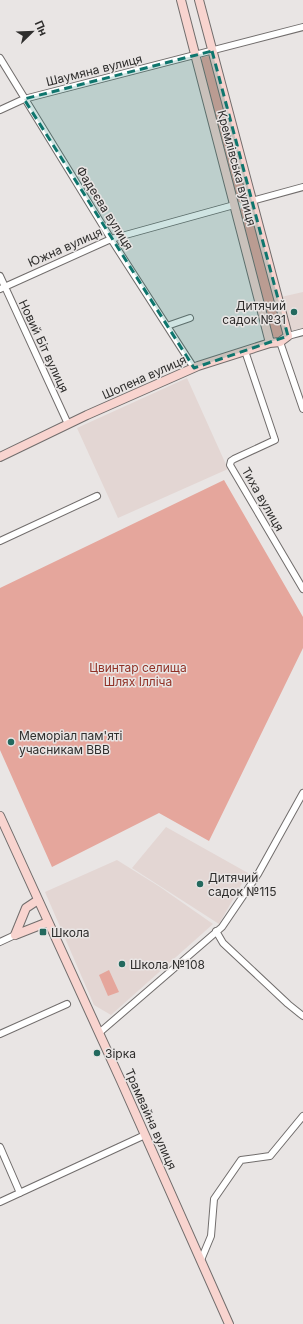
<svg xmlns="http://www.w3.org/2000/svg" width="303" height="1324" viewBox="0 0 303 1324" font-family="Inter,sans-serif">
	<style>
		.built { fill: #e3d6d3 }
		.green { fill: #e5a69c }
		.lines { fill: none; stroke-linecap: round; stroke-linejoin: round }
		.street-casing { stroke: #716d6c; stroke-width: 8 }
		.secondary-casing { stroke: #716d6c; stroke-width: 10 }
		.street { stroke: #fff; stroke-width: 6 }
		.secondary { stroke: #f8d4cf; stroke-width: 8 }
		.marked { fill: #0f766e; fill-opacity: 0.2; stroke: #0f766e; stroke-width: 3; stroke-dasharray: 8 5; stroke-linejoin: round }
		.poi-dot { fill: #23695e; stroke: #e9e5e4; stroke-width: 1.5 }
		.labels { text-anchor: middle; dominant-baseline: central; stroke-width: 3; stroke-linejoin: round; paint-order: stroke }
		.street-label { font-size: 12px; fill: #2f2e2d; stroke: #e9e5e4 }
		.poi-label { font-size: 12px; fill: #2f2e2d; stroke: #e9e5e4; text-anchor: start }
		.park-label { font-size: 12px; fill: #903025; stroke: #e9e5e4 }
	</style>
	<rect width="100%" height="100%" fill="#e9e5e4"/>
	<path class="built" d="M303,292v36l-13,3 -9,-34z
		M187,378l41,91 -110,49 -41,-90z
		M166,827l82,46 -29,51 -87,-56z
		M117,860l43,27 53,37 -102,91 -17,-10 -49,-113z"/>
	<path class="green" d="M208,56l3,1 36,141 -3,4 -3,1 -4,-2 -36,-139 1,-5z
		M244,207h4l2,2 33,123c-1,4 -4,6 -8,6l-3,-3 -33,-123 2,-4z
		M224,480l79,137v31l-94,193 -50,-28 -107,54 -52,-117v-162z
		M109,970l10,22 -11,4 -9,-21z"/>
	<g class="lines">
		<defs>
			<path id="street" d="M0,58l111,181 83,129
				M0,110l24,-11 279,-72
				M252,201l51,-14
				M0,276l68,148
				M0,289l111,-50 123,-34
				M167,326l23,-8
				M288,336l15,-4
				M280,342l23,67
				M245,351l30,89 -41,19 -3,2 -1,4 73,124
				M0,541l97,-45
				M216,931l7,12 65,61 15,12
				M0,942l15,-7
				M99,1033l123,-106 36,-53 45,-81
				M0,1034l67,-30
				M0,1147l20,46
				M0,1202l145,-67
				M201,1260l10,-24 3,-37 27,-39 29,-4 33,-40"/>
			<path id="secondary" d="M181,0l89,343
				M0,457l87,-42 111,-49 72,-23 10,-1 8,-6 -89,-336
				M0,816l121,265 108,243
				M15,935l11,-27 12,-8
				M15,935l33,-13"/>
		</defs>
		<use href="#street" class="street-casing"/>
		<use href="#secondary" class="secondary-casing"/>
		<use href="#street" class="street"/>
		<use href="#secondary" class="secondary"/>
	</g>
	<path class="marked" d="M212,51l76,285 -94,32 -170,-269z"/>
	<g class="poi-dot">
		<circle cx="294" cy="312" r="4"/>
		<circle cx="11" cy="742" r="4"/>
		<circle cx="200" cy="884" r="4"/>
		<rect x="39" y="928" width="8" height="8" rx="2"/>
		<circle cx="122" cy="964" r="4"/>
		<circle cx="97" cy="1053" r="4"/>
	</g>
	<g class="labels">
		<g class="street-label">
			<text transform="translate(94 70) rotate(-14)">Шаумяна вулиця</text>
			<text transform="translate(237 168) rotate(75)">Кремлівська вулиця</text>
			<text transform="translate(105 208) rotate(58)">Фадеєва вулиця</text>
			<text transform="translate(65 247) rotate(-24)">Южна вулиця</text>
			<text transform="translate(44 346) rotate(65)">Новий Біт вулиця</text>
			<text transform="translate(144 377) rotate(-24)">Шопена вулиця</text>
			<text transform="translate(263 499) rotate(60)">Тиха вулиця</text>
			<text transform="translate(151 1119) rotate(66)">Трамвайна вулиця</text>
		</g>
		<g class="poi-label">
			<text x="286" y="305" text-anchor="end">Дитячий<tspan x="286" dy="14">садок №31</tspan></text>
			<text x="19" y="735">Меморіал пам'яті<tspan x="19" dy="14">учасникам ВВВ</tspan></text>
			<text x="208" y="877">Дитячий<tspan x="208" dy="14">садок №115</tspan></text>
			<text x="51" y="932">Школа</text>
			<text x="130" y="964">Школа №108</text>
			<text x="105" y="1053">Зірка</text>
		</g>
		<g class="park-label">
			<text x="138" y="667">Цвинтар селища<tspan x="138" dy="14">Шлях Ілліча</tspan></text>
		</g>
	</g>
	<g transform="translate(32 32) rotate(67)" stroke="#e9e5e4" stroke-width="3" paint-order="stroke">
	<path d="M0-3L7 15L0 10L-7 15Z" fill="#2f2e2d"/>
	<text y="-6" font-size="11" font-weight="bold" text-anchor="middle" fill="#2f2e2d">Пн</text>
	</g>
</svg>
